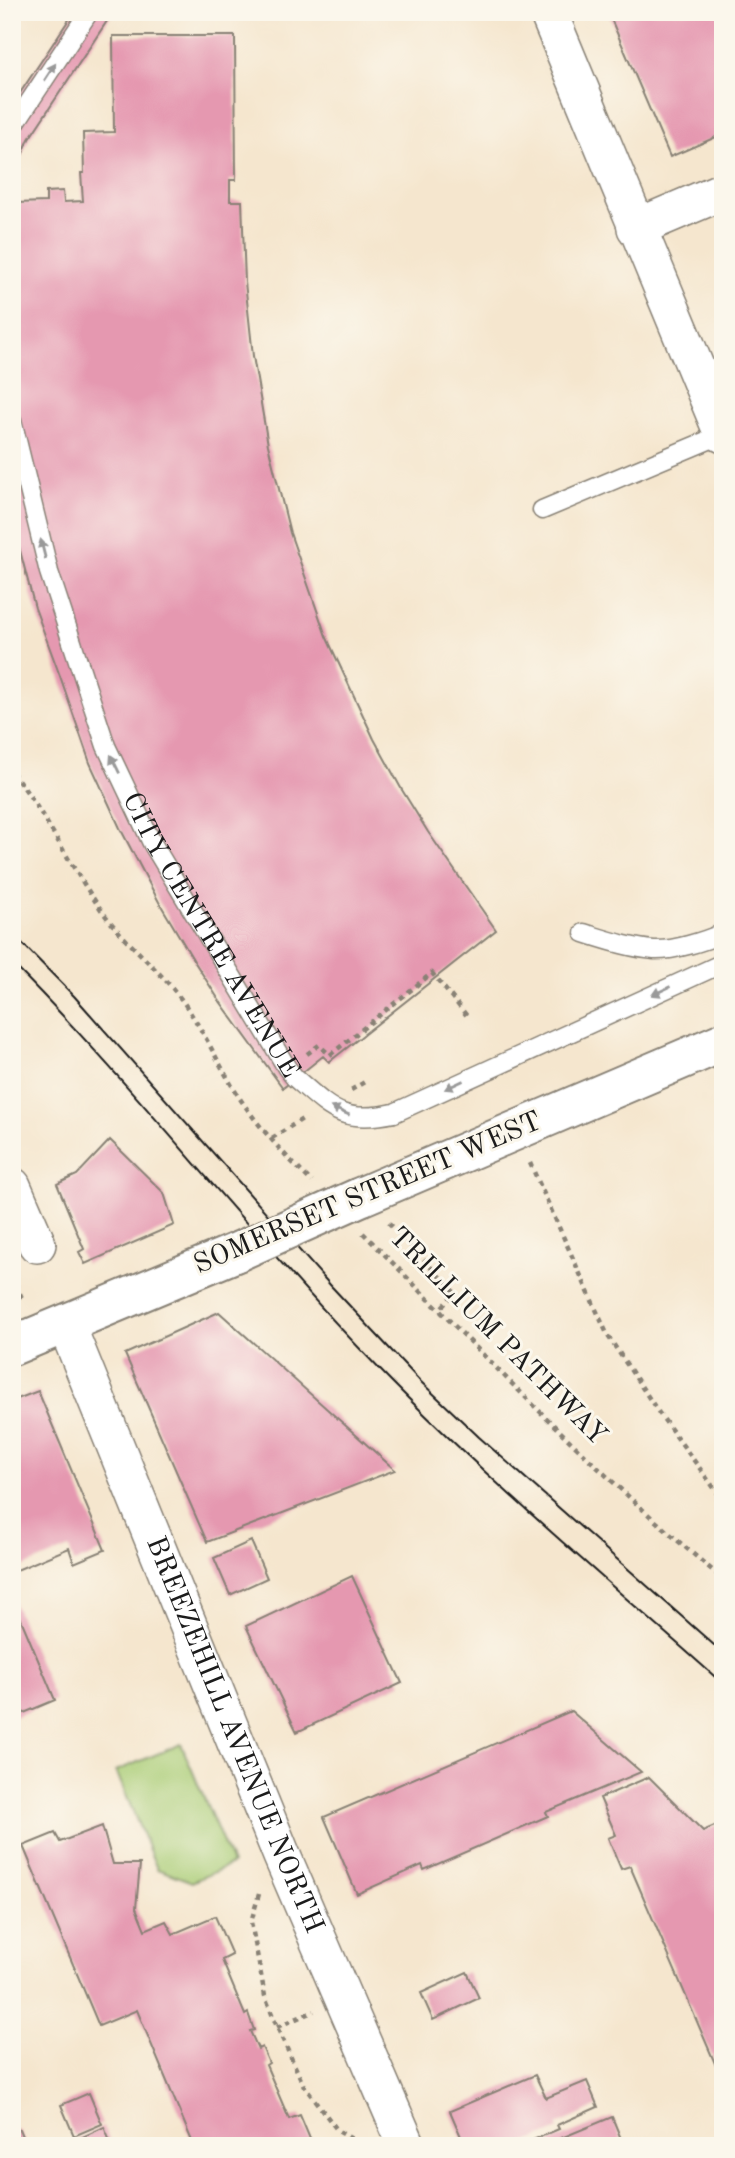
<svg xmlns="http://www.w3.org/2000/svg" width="735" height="2158" viewBox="0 0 735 2158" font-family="'Old Standard TT',serif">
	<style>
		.green { fill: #a9cc75; stroke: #627448; stroke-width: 2 }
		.building { fill: #e598b0 }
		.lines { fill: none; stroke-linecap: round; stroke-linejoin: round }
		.service-casing { stroke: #888175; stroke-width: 21 }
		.minor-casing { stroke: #888175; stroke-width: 40 }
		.secondary-casing { stroke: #888175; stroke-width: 42 }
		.path { stroke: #888175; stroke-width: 4.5; stroke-dasharray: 5 5; stroke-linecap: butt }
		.service { stroke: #fff; stroke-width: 18 }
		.minor { stroke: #fff; stroke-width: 37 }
		.secondary { stroke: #fff; stroke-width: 38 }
		.tram { stroke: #1c1c1c; stroke-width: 2 }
		.service-bridge-casing { stroke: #888175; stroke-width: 21; stroke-linecap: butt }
		.secondary-bridge-casing { stroke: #888175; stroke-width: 42; stroke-linecap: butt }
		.service-bridge { stroke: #fff; stroke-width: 18 }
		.secondary-bridge { stroke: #fff; stroke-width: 38 }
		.oneway { fill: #999 }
		.labels { text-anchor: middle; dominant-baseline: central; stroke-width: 6; stroke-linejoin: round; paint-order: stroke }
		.street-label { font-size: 28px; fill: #1c1c1c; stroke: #fbf7ec }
	</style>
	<rect width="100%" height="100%" fill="#fbf7ec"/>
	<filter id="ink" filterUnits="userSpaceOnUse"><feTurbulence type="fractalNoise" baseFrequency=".0143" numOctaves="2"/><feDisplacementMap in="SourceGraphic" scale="14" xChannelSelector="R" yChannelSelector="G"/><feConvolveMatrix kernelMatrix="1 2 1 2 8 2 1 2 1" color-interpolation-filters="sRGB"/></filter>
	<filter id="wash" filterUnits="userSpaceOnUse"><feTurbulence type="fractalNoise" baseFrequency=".00686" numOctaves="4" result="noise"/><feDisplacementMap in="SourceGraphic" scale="28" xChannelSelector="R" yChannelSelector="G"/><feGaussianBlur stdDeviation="1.57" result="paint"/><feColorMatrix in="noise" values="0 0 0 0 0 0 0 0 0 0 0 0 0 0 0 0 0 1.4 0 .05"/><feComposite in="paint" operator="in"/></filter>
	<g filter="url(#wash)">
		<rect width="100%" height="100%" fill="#f5e6ce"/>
		<path class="green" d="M181,1744l51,120 -40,18 -35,-13 -41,-98z"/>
		<g id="blocks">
			<path class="building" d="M74,12h39l-84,127 -10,23 -3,23v18l30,-1v-10l17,-1 1,11 19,-1 -2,-28h3l-1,-40 31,-1 -1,-96h122l1,144h-6v21h12l3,81 8,74 15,89 22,88 36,103 48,103 28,51 26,42 68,98 -167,132 -6,-6 -40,32 -64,-88 -25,-39 -35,-59 -39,-74 -30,-65 -30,-87 -25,-68 -23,-88v-415z
				M608,12h115v122l-53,23z
				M110,1140l54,53 10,32 -89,39 -6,-12 5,-3 -27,-65 20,-9z
				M219,1312l176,158 -188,72 -82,-188z
				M38,1391l67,159 -31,13 -5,-15 -57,24v-171z
				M251,1541l16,37 -37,17 -16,-37z
				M352,1576l50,107 -105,49 -51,-106z
				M12,1598l43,102 -43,18z
				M571,1711l70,61 -95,40 2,4 -124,54 -2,-5 -65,29 -33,-77z
				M649,1777l54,54 14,-6 6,5v252l-93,-216 -9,3 -13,-31 8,-3 -16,-37z
				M102,1826l11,38h27l-4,44 9,22 21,-9 7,13 42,-18 17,39 -10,5 23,55 3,-2 6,17 -4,1 8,18 4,-2 7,16 -3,2 23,54 11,-4 13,31h-119l-57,-136 -38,16 -76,-180 32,-13 5,9z
				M467,1972l12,26 -46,22 -12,-27z
				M535,2075l11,23 41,-17 11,26 -41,18 2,4 -40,17h-54l-15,-35z
				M89,2093l13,31 -28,12 -13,-31z
				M612,2117l12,29h-82z
				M104,2127l8,19h-33l-3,-6z
				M19,2129l7,17h-14v-14z"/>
		</g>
	</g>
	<g filter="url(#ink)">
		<use href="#blocks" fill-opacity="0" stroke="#888175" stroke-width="2"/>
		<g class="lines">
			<defs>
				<g id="service">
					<path d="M12,128l77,-116"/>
					<path id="s1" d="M12,420l37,152 57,174 46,97 135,225 8,10"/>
					<path d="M542,510l181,-76"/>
					<path d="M584,933c23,7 46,15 70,17 19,1 51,-9 69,-17"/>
					<path d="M394,1113l329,-150"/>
				</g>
				<g id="minor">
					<path d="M548,12l175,422"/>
					<path d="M636,228l87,-37"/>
					<path d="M12,1186l25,58"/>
					<path id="s2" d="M66,1324l216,532 125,290"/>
				</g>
				<path id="secondary" d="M360,1197l363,-155
					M12,1346l225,-94"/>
			</defs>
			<use href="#service" class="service-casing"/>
			<use href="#minor" class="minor-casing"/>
			<use href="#secondary" class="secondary-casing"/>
			<path class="path" d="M12,772c36,45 59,97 93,143 24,32 58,57 81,91 17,25 30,52 45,78 20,35 52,70 81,98
				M307,1054l12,-9 11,10 102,-82 35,43
				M351,1090l17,-10
				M272,1138l32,-20
				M530,1163l78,173 51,77 64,87
				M389,1223l66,70 -16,17
				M363,1233c117,117 231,240 360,346
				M12,1275l10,23
				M259,1894l-8,28 14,74 12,31 27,59 34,45 26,15
				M277,2027l37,-16"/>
			<use href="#service" class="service"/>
			<use href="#minor" class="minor"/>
			<use href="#secondary" class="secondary"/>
			<path class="tram" d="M12,933l62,63 258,291 88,94 59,56 244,216
				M12,963c123,124 230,262 350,388 113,119 239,224 361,333"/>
			<defs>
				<path id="service-bridge" d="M295,1078c37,32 47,46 99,35"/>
				<path id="secondary-bridge" d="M237,1252l123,-55"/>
			</defs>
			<use href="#service-bridge" class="service-bridge-casing"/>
			<use href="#secondary-bridge" class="secondary-bridge-casing"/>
			<use href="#service-bridge" class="service-bridge"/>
			<use href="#secondary-bridge" class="secondary-bridge"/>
		</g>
		<defs><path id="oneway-solid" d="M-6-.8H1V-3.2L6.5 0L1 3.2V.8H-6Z" transform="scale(1.75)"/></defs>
		<g class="oneway">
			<use href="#oneway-solid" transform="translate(50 72) rotate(-57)"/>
			<use href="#oneway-solid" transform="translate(43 549) rotate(-104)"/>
			<use href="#oneway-solid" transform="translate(115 764) rotate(-116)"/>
			<use href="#oneway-solid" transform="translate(661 991) rotate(155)"/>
			<use href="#oneway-solid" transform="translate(454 1085) rotate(155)"/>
			<use href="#oneway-solid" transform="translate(340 1111) rotate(-157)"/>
		</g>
	</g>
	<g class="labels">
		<g class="street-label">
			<text stroke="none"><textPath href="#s1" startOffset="556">CITY CENTRE AVENUE</textPath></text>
			<text transform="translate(368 1194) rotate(-23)">SOMERSET STREET WEST</text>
			<text transform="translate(497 1337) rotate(45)">TRILLIUM PATHWAY</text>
			<text stroke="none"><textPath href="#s2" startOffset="444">BREEZEHILL AVENUE NORTH</textPath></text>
		</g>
	</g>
	<rect width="735" height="2158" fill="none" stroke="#fbf7ec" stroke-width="42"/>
</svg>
